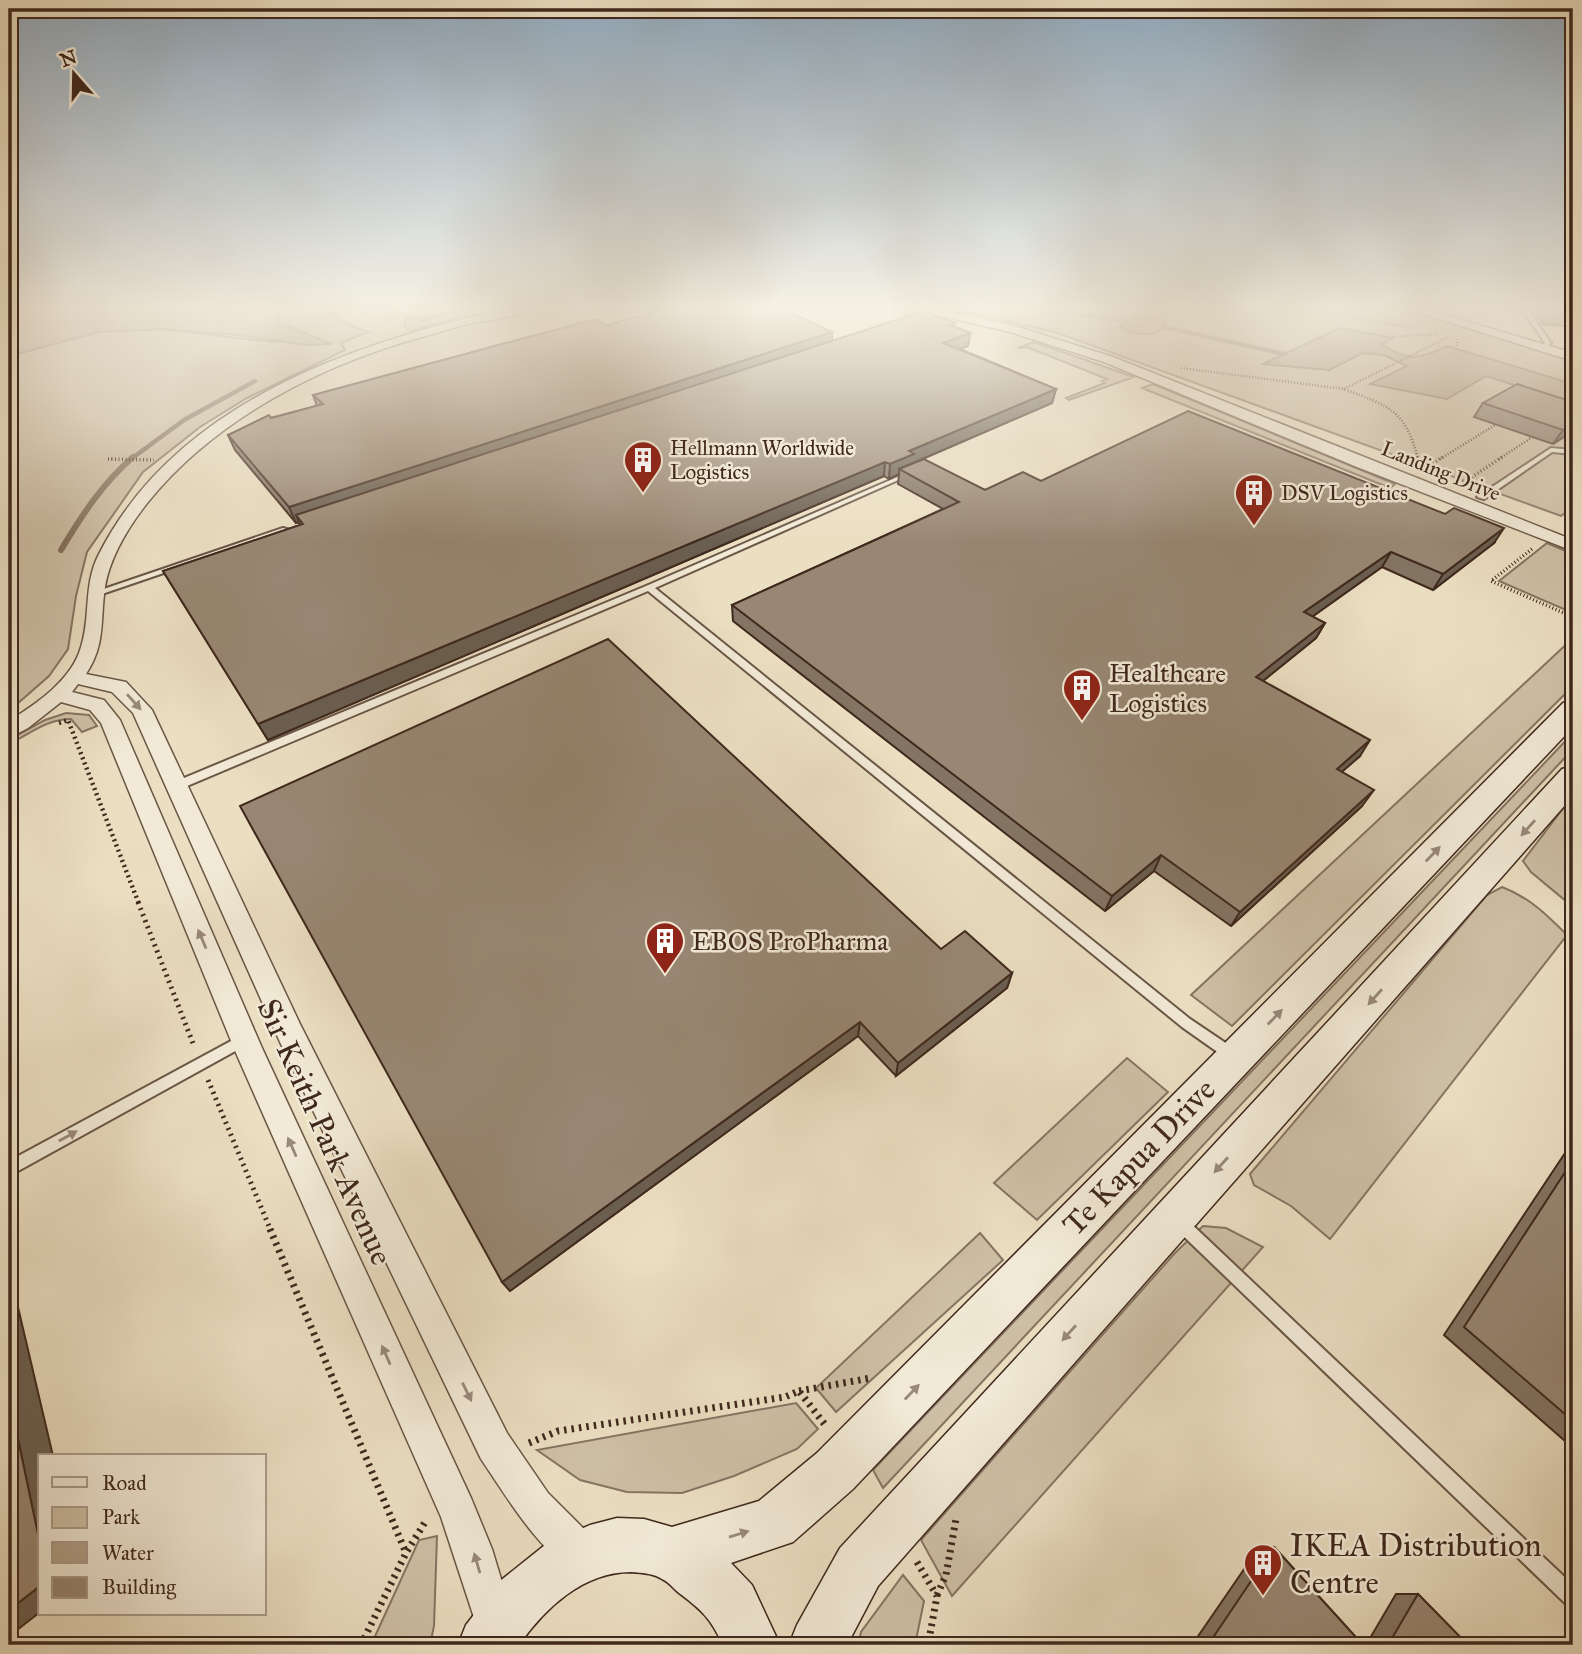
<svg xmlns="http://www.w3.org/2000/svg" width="1582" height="1654" viewBox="0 0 1582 1654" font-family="'IM FELL Great Primer',serif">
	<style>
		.green { fill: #cec0a6; stroke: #867462; stroke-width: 2 }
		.water { fill: #b1a18a; stroke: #83715e; stroke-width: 2 }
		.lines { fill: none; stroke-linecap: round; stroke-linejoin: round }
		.stream-far1 { stroke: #83715e; stroke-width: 4.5 }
		.stream { stroke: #83715e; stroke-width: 6 }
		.lane-casing { stroke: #6a5646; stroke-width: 4 }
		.street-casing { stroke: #6a5646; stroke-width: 3 }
		.secondary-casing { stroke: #3f281d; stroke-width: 3 }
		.path-far4 { stroke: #3f281d; stroke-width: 2.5; stroke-dasharray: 1 2; stroke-linecap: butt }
		.path-far3 { stroke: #3f281d; stroke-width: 3.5; stroke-dasharray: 1 2.5; stroke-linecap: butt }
		.path-far2 { stroke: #3f281d; stroke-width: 4.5; stroke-dasharray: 2 3.5; stroke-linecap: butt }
		.path-far1 { stroke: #3f281d; stroke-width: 5; stroke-dasharray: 2 4.5; stroke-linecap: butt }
		.path { stroke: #3f281d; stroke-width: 7; stroke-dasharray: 2.5 5; stroke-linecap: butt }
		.lane { fill: #f2ead7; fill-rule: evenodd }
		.street { fill: #f2ead7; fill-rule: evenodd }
		.secondary { fill: #f2ead7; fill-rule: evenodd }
		.wall { fill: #837463; stroke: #3f281d; stroke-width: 2 }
		.shaded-wall { fill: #6a5e50; stroke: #3f281d; stroke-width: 2 }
		.building { fill: #988773; stroke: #3f281d; stroke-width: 2 }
		.oneway { fill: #98897a }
		.labels { text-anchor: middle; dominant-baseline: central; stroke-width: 5; stroke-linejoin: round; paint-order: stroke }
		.far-poi-label { font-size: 21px; fill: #3f281d; stroke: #f2ead7; text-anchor: start }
		.far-street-label { font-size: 21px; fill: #3f281d; stroke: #f2ead7 }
		.poi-label { font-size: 26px; fill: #3f281d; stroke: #f2ead7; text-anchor: start }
		.near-street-label { font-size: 32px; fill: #3f281d; stroke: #f2ead7 }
		.near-poi-label { font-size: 32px; fill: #3f281d; stroke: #f2ead7; text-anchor: start }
	</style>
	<rect width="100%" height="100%" fill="#ebdfc2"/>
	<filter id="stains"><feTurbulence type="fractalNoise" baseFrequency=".00286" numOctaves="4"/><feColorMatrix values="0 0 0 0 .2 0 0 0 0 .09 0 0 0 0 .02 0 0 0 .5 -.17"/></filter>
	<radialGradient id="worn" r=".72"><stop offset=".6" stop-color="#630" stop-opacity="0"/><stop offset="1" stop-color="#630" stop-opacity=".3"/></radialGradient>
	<path class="green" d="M280,309h48l16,14 24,9 -27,11 4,7 -98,48 -47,29 -57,45 -56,80 -11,44 -8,53 -19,27 -40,35v-355l90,-24 63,-3 111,13 6,-3 -3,-18z
		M447,309h48v2l-58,12 -25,8 -7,-4v-8z
		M939,309h462l172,49v149l-12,9 -506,-184 -93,-21 6,4z
		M1034,342l100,35 -65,23 -3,-2 39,-15 -3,-2 5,-2 -80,-32 -9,1z
		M1153,384l242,100 -5,4 -248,-100z
		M1547,543l26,11v59l-74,-32z
		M1573,638v48l-341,340 -41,-31z
		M66,713l23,2 8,11 -15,6 -11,-13c-24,0 -41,15 -62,25v-4l36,-20z
		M1573,733v16l-690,739 -10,-18z
		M1565,806l8,1v100l-42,-35 -8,-11z
		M1502,887c27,10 45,28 65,48l-237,304 -39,-33 -37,-21 -4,-11 237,-279z
		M1127,1058l41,34 -131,128 -43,-37z
		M1203,1226l23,2 37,19 -311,349 -31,-56 253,-286z
		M980,1233l23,27 -167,152 -20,-24z
		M796,1403l22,26 -21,20 -63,27 -52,17 -55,-1 -47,-12 -43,-30z
		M437,1536l-3,90 -4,19h-59l48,-105z
		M903,1575l21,26 -9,44h-57l3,-13z"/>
	<path class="water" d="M9,309h271l-3,13 55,22 -27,1 -67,-10 -77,-6 -62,3 -90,24z
		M1135,315l30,6c-4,19 -32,14 -45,6z
		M1340,328l53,10 -11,6c24,18 40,15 65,2l126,38v20l-87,-28 -39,23 -77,-15 37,-18 -23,-11 -21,-2 -34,17 -66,-6z"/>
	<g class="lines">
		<path class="stream-far1" d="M1033,309l93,11
			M420,320l43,-11
			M1164,327l120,27
			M131,459l53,-39 71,-39"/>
		<path class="stream" d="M61,550c21,-35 41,-66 72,-93"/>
		<defs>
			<path id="lane" d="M1522,309h5l24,34 -6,6 -5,-1 5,-5z
				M1551,448l22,2v4l-21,-2 -68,47 -7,-2z
				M909,472l5,1 -259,115 535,431 46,31 1,4 -1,4 -5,2 -5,-2 -44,-31 -534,-436 -468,198h-8l-1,-3 1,-3 474,-197z
				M283,528l7,2 -191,65h-3l-4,-2z
				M244,1034l4,2 2,4 -2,4 -239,132v-15z
				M1180,1216l5,2 388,367v21l-7,-2 -391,-376 -2,-5 2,-5z"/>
			<path id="street" d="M507,309h22c-15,10 -43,11 -61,15 -16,4 -31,9 -46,13 -102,28 -207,82 -274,165 -19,24 -38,55 -43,85 -5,33 1,57 -19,87l40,8 26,28 148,314 207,409 41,60 48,48 6,14 -6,14 -14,6c-40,-17 -77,-81 -101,-116l-201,-417 -147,-329 -21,-21 -34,-8 -6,8 32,8 16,20 142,328 209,450 21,51 23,76 -6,14 -14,6 -14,-6 -40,-122 -205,-464 -135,-330 -11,-13 -29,-8 -33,26 -19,10v-17c27,-17 63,-41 72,-74 10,-30 2,-63 18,-93 76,-150 254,-212 408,-245z
				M912,309h25l29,6 52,12 95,30 460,183v11l-216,-84 -253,-105 -94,-30z
				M1407,309h18l148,44v8z"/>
			<path id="secondary" d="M1573,701v26l-720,762 -60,53 -62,21 21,22 28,60h-57c-12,-26 -21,-35 -44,-52 -6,-5 -10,-11 -17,-14 -9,-6 -20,-6 -31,-7 -48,0 -86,36 -112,73h-61l8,-20 34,-44 45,-36 45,-20 27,-7 27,1 28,8 87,-26 58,-48 746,-750z
				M1573,766v30l-695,790 -31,59h-58l8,-20 43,-77 722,-779z"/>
		</defs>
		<use href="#lane" class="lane-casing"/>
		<use href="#street" class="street-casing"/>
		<use href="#secondary" class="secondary-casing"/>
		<path class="path-far4" d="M1309,309l103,19
			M1392,337l46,-3
			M1457,339v9
			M1181,368l163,21c46,18 61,20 74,70
			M1344,389l104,-52
			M108,459h5
			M1440,459l60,-37
			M1499,459l38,-25"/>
		<path class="path-far3" d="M1417,457l2,6
			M108,459l46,1
			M1427,467l16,-10
			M1463,483l39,-26
			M1565,521l8,-6
			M1532,549l-41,32 82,36"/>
		<path class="path-far2" d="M59,723l9,-3 71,184"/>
		<path class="path-far1" d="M138,902l56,144
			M208,1080l63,151"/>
		<path class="path" d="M270,1229l136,324
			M799,1391l72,-13
			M529,1443l29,-12 227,-34 14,-6 27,35
			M917,1562l20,34 -9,49
			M937,1595l9,-20 10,-56
			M361,1645l45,-92 21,-34"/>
		<use href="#lane" class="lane"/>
		<use href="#street" class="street"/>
		<use href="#secondary" class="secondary"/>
	</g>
	<path class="wall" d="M1534,309h39v18l-31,-3z
		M955,327l15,6 -2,13 -8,3 96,40 -4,14 -139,60 72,27 56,-9 453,62 -61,47 -51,-23 -70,50 13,6 -9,15 -53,43 97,75 -19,16 21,34 -131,120 -77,-55 -49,40 -372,-290 -1,-16 211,-96 -45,-25 1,-10 -10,5 -5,-3 -616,264 -105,-169 137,-46 -1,-3 -3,1 -61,-73 -7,-15 43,-17 46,-12 -4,-11 519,-54z
		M1483,403l90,28 -20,13 -79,-27z
		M941,949l71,24 -5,15 -111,88 -38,-40 -348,255 -8,-9z
		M1573,1141v307l-129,-113z
		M1274,1547l89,98h-171l66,-96z
		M1396,1594h22l50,51h-102z"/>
	<path class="shaded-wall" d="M832,332v13l-536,170 3,7 -3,1 -7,-16z
		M970,333l-2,13 -26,10 1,-13z
		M1056,389l-4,14 -153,66v5l-10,5 1,-15 19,-13z
		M1573,423v8l-20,13 10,-14z
		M885,462l-1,14 -616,264 -10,-16z
		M1504,528l-10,15 -61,47 10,-16z
		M1391,552l-9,15 -86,61 8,-16z
		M1325,623l-9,15 -68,55 8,-16z
		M1370,740l-10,16 -33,29 10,-16z
		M1374,790l-12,16 -131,120 9,-14z
		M1161,855l-7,16 -49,40 7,-15z
		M1012,973l-5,15 -111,88 2,-13z
		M860,1022l-2,14 -348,255 -8,-9z
		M9,1299l8,4 36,153h-13v88l-31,-148z
		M40,1586v26l-28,22 2,11h-5v-35z"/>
	<path class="building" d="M650,309h133l49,23 -543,175 -61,-72 41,-20 2,3 52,-14 -10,-9 282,-76 12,6 43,-12z
		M924,311l31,12 -5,2 20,8 -27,10 113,46 -147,62 5,3 -24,10 -5,-2 -627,262 -95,-153 140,-47 -7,-9z
		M1517,384l56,18v21l-10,7 -80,-27z
		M1188,411l257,103 9,-6 50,20 -61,46 -52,-22 -87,60 21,11 -69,54 114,63 -33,29 37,21 -134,122 -79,-57 -49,41 -380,-291 227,-103 -60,-33 25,-10 61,31 38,-18 18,9z
		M608,639l333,310 24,-18 47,42 -114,90 -38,-41 -358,260 -262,-476z
		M1573,1160v261l-109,-94z
		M9,1396l31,148v42l-31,24z
		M1274,1547l89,98h-155z
		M1418,1594l50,51h-80z"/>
	<defs><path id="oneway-solid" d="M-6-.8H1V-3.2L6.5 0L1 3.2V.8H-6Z" transform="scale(1.75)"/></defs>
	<g class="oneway">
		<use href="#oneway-solid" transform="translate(134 702) rotate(48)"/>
		<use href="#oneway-solid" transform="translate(1528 828) rotate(132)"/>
		<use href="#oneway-solid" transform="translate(1433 854) rotate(-46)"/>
		<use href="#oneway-solid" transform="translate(202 939) rotate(-113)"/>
		<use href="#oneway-solid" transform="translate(1375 997) rotate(132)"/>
		<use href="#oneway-solid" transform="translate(1275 1017) rotate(-46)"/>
		<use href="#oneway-solid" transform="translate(68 1136) rotate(-29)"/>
		<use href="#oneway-solid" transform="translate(292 1147) rotate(-114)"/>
		<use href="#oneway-solid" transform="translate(1221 1165) rotate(132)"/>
		<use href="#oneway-solid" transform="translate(1069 1333) rotate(132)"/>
		<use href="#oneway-solid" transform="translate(386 1355) rotate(-114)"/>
		<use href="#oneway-solid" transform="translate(467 1392) rotate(64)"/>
		<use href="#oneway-solid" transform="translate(912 1392) rotate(-46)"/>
		<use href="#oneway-solid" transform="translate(739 1534) rotate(-17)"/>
		<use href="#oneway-solid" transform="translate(477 1563) rotate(-106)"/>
	</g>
	<linearGradient id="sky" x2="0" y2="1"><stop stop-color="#92acc2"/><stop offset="0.57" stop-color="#f6f1e4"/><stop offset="1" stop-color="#f6f1e4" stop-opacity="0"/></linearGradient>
	<rect width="1582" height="541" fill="url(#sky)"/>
	<defs>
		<symbol id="building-pin" viewBox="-11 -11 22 30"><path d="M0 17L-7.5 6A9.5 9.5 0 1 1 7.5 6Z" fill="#8f2418" stroke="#f2ead7"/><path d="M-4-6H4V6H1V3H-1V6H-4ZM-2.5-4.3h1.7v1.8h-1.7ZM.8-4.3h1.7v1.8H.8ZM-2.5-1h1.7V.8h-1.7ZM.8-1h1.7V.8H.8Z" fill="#fff"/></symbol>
	</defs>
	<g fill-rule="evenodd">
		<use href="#building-pin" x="621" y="438" width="44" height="60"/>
		<use href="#building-pin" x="1232" y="471" width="44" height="60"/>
		<use href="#building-pin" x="1060" y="666" width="44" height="60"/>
		<use href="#building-pin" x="643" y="919" width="44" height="60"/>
		<use href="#building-pin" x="1241" y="1541" width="44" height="60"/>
	</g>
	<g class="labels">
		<g class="far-poi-label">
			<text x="670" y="448">Hellmann Worldwide<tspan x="670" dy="24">Logistics</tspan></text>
			<text x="1281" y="493">DSV Logistics</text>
		</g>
		<g class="far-street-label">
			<text transform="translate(1441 471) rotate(22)">Landing Drive</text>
		</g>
		<g class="poi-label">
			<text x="1109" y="673">Healthcare<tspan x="1109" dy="30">Logistics</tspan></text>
			<text x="692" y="941">EBOS ProPharma</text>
		</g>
		<g class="near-street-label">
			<text transform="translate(325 1132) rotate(66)">Sir Keith Park Avenue</text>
			<text transform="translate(1139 1157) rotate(-46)">Te Kapua Drive</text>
		</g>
		<g class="near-poi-label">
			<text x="1290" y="1545">IKEA Distribution<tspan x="1290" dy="37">Centre</tspan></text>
		</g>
	</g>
	<rect width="1582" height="1654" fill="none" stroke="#ebdfc2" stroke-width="35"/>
	<rect x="10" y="10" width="1561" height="1633" fill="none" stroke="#3f281d" stroke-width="3.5"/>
	<rect x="18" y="18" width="1547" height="1619" fill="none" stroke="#3f281d" stroke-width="2"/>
	<rect x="38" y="1454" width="228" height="161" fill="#f2ead7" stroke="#aa9c8d" stroke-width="2"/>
	<rect x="52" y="1477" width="35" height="10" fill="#f2ead7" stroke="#aa9c8d" stroke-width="2"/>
	<text x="102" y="1490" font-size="21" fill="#3f281d">Road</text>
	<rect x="52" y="1507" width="35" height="21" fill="#cec0a6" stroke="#aa9c8d" stroke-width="2"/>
	<text x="102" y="1524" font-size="21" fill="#3f281d">Park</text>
	<rect x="52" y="1542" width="35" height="21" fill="#b1a18a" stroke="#aa9c8d" stroke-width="2"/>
	<text x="102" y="1560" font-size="21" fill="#3f281d">Water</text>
	<rect x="52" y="1577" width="35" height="21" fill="#988773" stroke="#aa9c8d" stroke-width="2"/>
	<text x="102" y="1594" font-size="21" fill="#3f281d">Building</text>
	<g transform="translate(74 74) rotate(340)" stroke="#f2ead7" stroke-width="5" paint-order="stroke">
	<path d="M0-5L12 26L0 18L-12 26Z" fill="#3f281d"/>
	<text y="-10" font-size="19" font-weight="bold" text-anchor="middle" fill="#3f281d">N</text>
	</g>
	<rect width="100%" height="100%" filter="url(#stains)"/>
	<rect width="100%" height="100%" fill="url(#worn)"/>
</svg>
